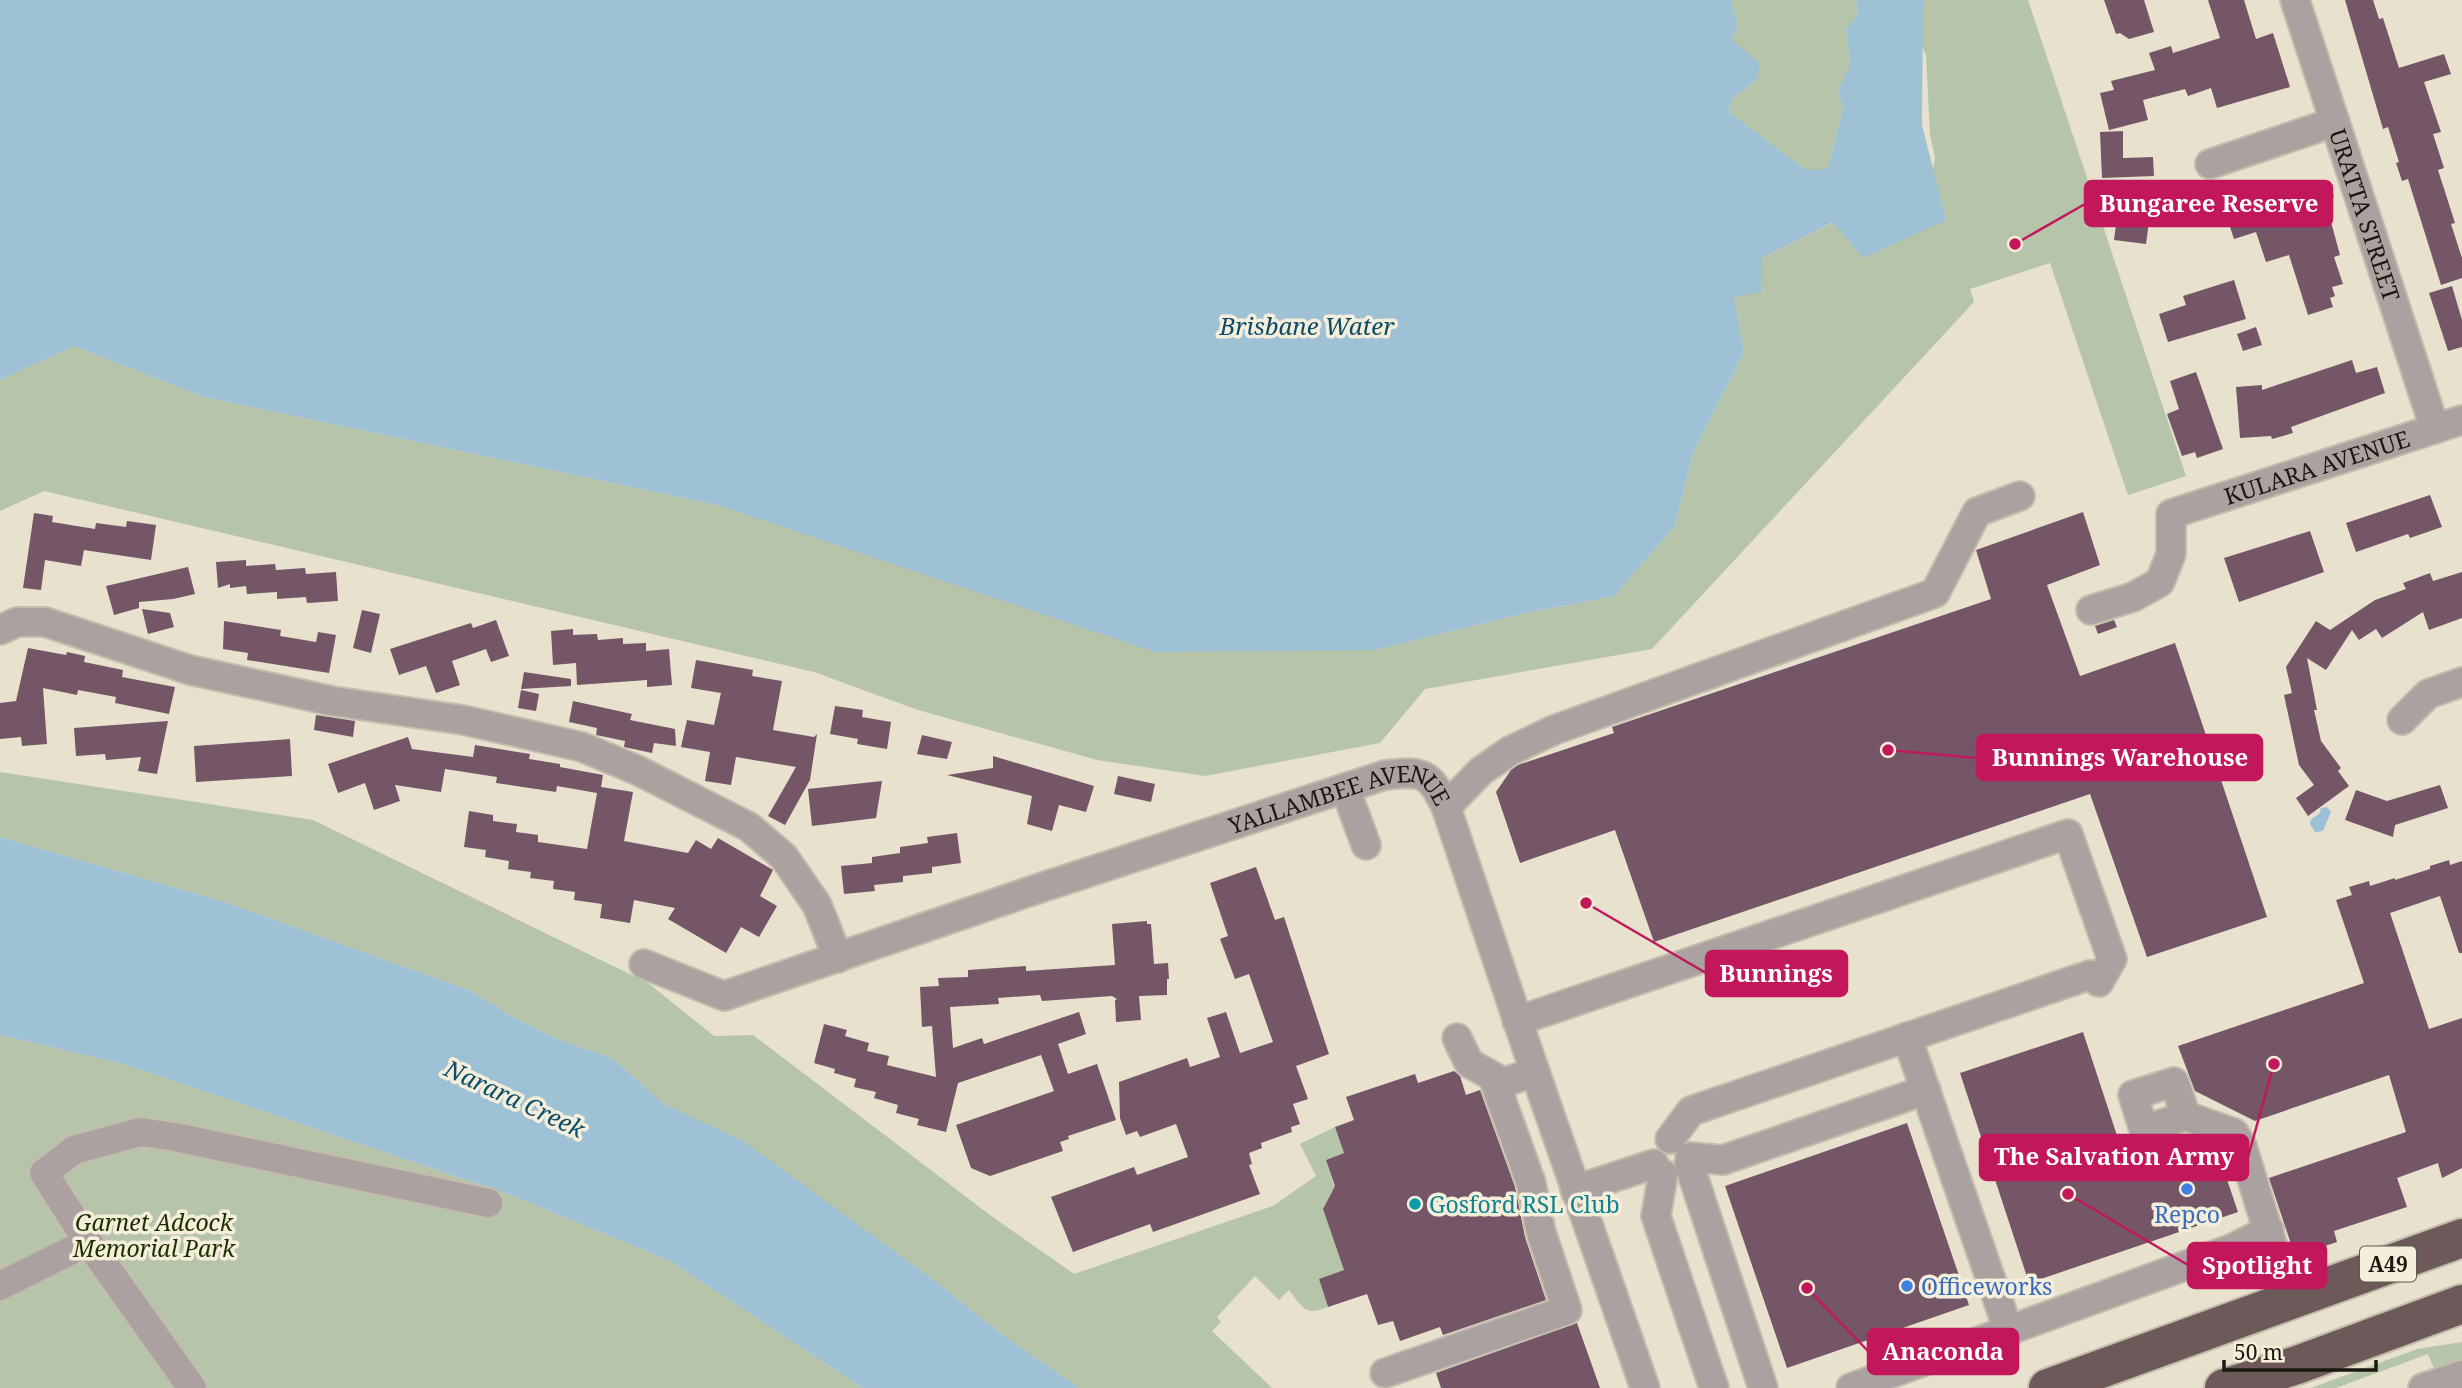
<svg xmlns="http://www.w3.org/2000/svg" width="2462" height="1388" viewBox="0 0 2462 1388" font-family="'Noto Serif',serif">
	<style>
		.green { fill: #b6c4aa }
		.water { fill: #9ec1d5 }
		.building { fill: #745666 }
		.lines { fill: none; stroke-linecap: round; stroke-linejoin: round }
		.minor-casing { stroke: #c3bdac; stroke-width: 32 }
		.highway-casing { stroke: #c3bdac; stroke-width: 42 }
		.minor { stroke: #aca1a1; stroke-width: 28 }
		.highway { stroke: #6d5959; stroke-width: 38 }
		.shop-dot { fill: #3f7fe0; stroke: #f5eedb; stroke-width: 2.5 }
		.culture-dot { fill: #0f9aa8; stroke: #f5eedb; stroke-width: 2.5 }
		.labels { text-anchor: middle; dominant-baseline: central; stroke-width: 7; stroke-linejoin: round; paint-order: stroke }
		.shield { fill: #f5eedb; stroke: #5c584e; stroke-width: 2 }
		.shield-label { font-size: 21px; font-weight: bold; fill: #1a1811 }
		.street-label { font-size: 23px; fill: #1a1811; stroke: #f5eedb }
		.culture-label { font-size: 23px; fill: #0d838f; stroke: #f5eedb; text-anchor: start }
		.shop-label { font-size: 23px; fill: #366cbe; stroke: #f5eedb }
		.park-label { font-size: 23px; font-style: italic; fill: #1b3100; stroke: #f5eedb }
		.water-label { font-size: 24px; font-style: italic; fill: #0c4d6a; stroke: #f5eedb }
		.leader { fill: none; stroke: #c2185b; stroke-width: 2.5 }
		.callout-dot { fill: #c2185b; stroke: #f5eedb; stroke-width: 2.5 }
		.callout { fill: #c2185b; stroke: #c2185b; stroke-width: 2.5 }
		.callout-label { font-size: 24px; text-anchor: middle; font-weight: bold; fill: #fff }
	</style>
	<rect width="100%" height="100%" fill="#e8e1ce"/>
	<path class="green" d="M1731,0h125l2,15 -12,13 4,36 -12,27 5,18 -15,61h-22l-77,-58 3,-13 25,-20 -25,-39 6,-14z
		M1919,0h109l158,476 -58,19 -78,-232 -80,26 4,13 -322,347 -227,40 -45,54 -175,33 -108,-16 -179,-50 -104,-38 -770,-181 -44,20v-131l74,-34 130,51 513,108 658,145 151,-37 88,-17 61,-70 18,-72 51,-101 -10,-56 28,-39 72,-36 97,-39 4,-26 -5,-22 -4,-80 -4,-8z
		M0,772l313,48 335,163 66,53 39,-1 237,180 84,59 199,-68 43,-30 -16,-32 35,-17 9,26 -18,7 8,25 12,1 -14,5 -9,18 21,61 -25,9 9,28c-24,9 -24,2 -39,-17l-10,10 -24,-24 -38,41 4,5 -9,9 60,57h-193l-80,-56 -68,-54 -188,-136 -79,-38 -52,-46 -58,-20 -43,-22 -40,-25 -246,-89 -225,-65z
		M0,1035l124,29 387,131 159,66 193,127h-863z
		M2462,1342v19l-27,10 -7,-17 -92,34h-25l106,-39z"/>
	<path class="water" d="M0,0h1731l7,26 -6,14 28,23 -3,16 -25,20 -3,13 77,58 22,-1 15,-60 -5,-18 12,-27 -4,-36 12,-13 -2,-15h67l-1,125 24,95 -83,38 -30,-36 -71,36 -1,34 -27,5 10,56 -51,101 -18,72 -61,70 -88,17 -151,37 -220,2 -438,-147 -513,-108 -130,-51 -74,34z
		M2327,807l4,5 -8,19 -8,1 -5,-8 1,-5 8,-5 2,-6z
		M0,837l225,65 246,89 40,25 43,22 58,20 52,46 79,37 188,137 68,54 80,56h-216l-193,-127 -159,-66 -387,-131 -124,-29z"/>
	<path class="building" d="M2104,0h40l10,32 -25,7 -9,-6 -4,1z
		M2208,0h36l12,39 17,-6 17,54 -73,21 -6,-20 -23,8 -3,-7 -42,11 5,20 -39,10 -9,-37 14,-3 -3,-9 44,-11 -6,-17 22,-7 2,7 47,-15z
		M2345,0h28l6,19 4,-1 16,50 45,-14 7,20 -27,8 17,50 -8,2 11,34 -6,2 17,53 -4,1 11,34v20l-21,7 -33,-106 -6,2 -6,-18 3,-1 -11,-35 -5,2z
		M2123,131v27l30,-1 1,19 -52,2 -2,-46z
		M2329,182l5,15 -9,3 15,55 -6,2 9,27 -11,3 3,9 -5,2 3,9 -25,8 -19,-60 -23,7 -10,-30 -22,7 -8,-24 14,-5 1,4 32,-10v2l42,-13 -2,-6z
		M2119,202l32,4 -5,38 -32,-4z
		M2234,280l12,39 -78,23 -9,-28 27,-9 -3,-9z
		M2452,286l10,34v27l-14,4 -19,-58z
		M2256,327l6,18 -19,6 -6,-17z
		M2352,360l4,13 21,-6 8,26 -94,34 2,6 -21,6 -1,-3 -31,2 -4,-51 26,-2v5z
		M2196,372l27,77 -26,9 -2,-6 -13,4 -15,-42 12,-5 -9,-28z
		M2430,495l12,32 -32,11 -2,-4 -52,18 -10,-29z
		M2083,512l17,53 -53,20 33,91 95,-33 92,274 -120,40 -57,-163 -436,148 -39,-112 -95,33 -24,-71 15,-22 7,-5 96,-32 -2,-6 379,-128 -15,-49z
		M34,513l19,3 -1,6 43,7 1,-6 30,4 1,-6 29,4 -5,35 -67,-10 -3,16 -36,-6 -4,30 -18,-2z
		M2310,531l14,41 -85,30 -15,-44z
		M246,560v6l29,-2 1,6 29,-2 1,6 30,-2 2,29 -31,2 -1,-6 -29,2v-7l-30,2 -1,-8 -16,2v-4l-12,4 -2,-26z
		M188,567l7,27 -22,5 -34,3v6l-25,7 -8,-29z
		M2462,572v46l-33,12 -6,-18 -41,26 -6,-9 -17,11 -7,-10 -26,40 -19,-12 10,52h-3l7,31 20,27 -3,3 11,15 -41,30 -12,-18 18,-13 -15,-20 -15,-70 8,-2 -6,-26 30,-46 14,9 45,-30 31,-11 -3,-6 27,-10 3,8z
		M142,609l28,4 4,14 -26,7z
		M362,610l18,4 -9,39 -18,-5z
		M496,620l13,36 -18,6 -5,-13 -34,12 8,24 -24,8 -10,-27 -27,9 -9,-26 81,-26 2,5z
		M2114,620l3,7 -19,7 -3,-8z
		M224,621l57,9 -1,6 36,6 2,-10 18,3 -7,38 -82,-13 1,-7 -25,-4z
		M573,629v6l24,-1 1,6 25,-2v6l23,-1v8l23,-2 3,36 -25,2v-7l-70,5 -1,-22 -23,2 -2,-34z
		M28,648l38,7 1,-3 18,4 -1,6 39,8 -1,7 53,10 -6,27 -54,-11 1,-6 -38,-7 -1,5 -34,-7 4,56 -25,2 -1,-9 -21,2v-36l16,-2z
		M696,660l57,10 -1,6 30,5 -9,49 41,7 3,-3 -7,46 -25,45 -17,-9 28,-49 -60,-10 -5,28 -26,-4 5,-29 -29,-5 6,-27 27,5 7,-32 -30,-5z
		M524,672l47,7v7l-50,3z
		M521,690l18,4 -3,17 -18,-3z
		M573,701l59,13 -2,6 45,9 1,17 -22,-3 -2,10 -28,-6 1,-6 -29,-6 1,-7 -28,-6z
		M835,706l28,4 -1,7 29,5 -4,27 -30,-5 1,-5 -28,-5z
		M316,715l39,6 -2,16 -39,-7z
		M168,721l-11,53 -19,-3 3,-14 -35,3 -1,-6 -29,2 -2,-28z
		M922,735l30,7 -5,17 -30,-5z
		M408,737l4,12 61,8 2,-12 55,9 -1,5 31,5v3l43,8 -2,12 32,5 -9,49 64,12 8,-13 15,9 7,-11 55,32 -13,26 17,10 -18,31 -18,-10 -15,26 -58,-34 7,-11 -41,-8 -4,23 -30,-5 2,-14 -28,-4 1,-8 -22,-3 1,-8 -24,-3 1,-6 -23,-3 1,-8 -24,-4 1,-7 -22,-3 5,-36 24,4v6l24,3 -1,8 22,3v7l49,7 10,-56 -40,-7 -1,6 -60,-9 1,-6 -52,-8 -4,23 -46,-7 5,16 -26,9 -9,-27 -27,10 -10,-29z
		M290,739l2,37 -96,6 -2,-36z
		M993,756l101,30 -8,26 -27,-7 -7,26 -25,-7 5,-28 -85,-21 46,-7z
		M1118,776l37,8 -4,18 -37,-8z
		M882,781l-6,37 -64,8 -4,-37z
		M2440,785l8,23 -53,17 -2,12 -48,-17 11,-30 31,11z
		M957,833l4,30 -29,4v6l-29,3v6l-29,3 1,6 -31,3 -3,-28 31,-3v-6l28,-4v-6l28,-4 -1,-6z
		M2449,860l1,5 12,-4v92h-3l-19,-57 -50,17 39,116 33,-11v150l-20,10 -4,-15 -41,15 10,29 -73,24 3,11 -42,14 -26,-78 137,-46 -17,-57 -134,46 -60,-30 -17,-45 186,-63 -28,-83 16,-5 -3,-8 20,-6 1,5 25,-8v2l35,-11v-3z
		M1256,867l19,53 9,-3 45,137 -33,12 12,33 -15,5 7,20 -9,3 1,5 -31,11 1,5 -13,5 3,11 -3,1 11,29 -107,38 -3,-8 -77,28 -22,-55 83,-30 3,8 51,-18 -12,-33 -36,13 -3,-6 -11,4 -6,-17 -1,-36 68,-24 3,9 30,-10 -13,-39 19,-6 14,41 33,-11 -24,-68 -14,5 -15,-40 8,-3 -18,-53z
		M1147,921v3h4l3,40 14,-1 1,16h-2v16l-28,1 2,24 -25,2 -1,-22 2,-1 -5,-3 -70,5 -2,-6 -42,3 1,6 -49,3 3,41 29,-10 2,6 95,-32 7,22 -28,10 10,30 29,-10 19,56 -48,16 1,3 -9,3 3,9 -73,25 -19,-8 -15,-43 98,-34 -13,-36 -83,28 -12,49 -29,-7 2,-6 -23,-6 2,-8 -24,-7 2,-6 -22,-5 2,-8 -22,-6 1,-4 -21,-6 10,-39 23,6 -2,6 24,7 -2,8 22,5 -2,9 49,12 -4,-51 -10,1 -2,-40 19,-1 -1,-8 30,-1v-7l58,-4v5l89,-6 -3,-41z
		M2083,1032l45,137 82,-27 5,2 23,68 -209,71 -69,-210z
		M1454,1071l6,5 6,19 14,-5 35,97 10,50 21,63 -103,35 -3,-8 -40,14 -7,-20 -15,4 -11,-31 -39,13 -9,-28 25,-9 -21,-61 12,-23 -9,-26 18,-7 -9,-26 19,-7 -8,-23 69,-23 3,9z
		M1907,1123l62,182 -182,63 -62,-182z
		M1577,1323l23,65h-159l-5,-15z"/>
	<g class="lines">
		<defs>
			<g id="minor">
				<path id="s1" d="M2295,0l140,429"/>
				<path d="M2210,164l125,-42"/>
				<path id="s2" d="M2091,610l42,-13 27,-15 11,-28v-40l291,-94"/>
				<path d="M0,630l17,-8h28l145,48 142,31 131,19 119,27 57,24 110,56 35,30 33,48 21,53"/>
				<path d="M2402,720l26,-26 34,-12"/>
				<path d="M1345,788l21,57"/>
				<path d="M1446,807l35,-36 29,-20 44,-21 381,-137 42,-81 43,-16"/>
				<path id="s3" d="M644,964l80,32 313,-107 348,-114c37,-4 44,-4 61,32l89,265 110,316"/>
				<path d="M1517,1021l551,-187 44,125 -13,23 -9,-7 -399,136 -21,28"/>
				<path d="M1907,1037l102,295"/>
				<path d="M1457,1038l12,25 32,18h7l27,-9"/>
				<path d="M2186,1116l-12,-34 -41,13 11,35 42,-14 48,17 8,13 47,154"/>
				<path d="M1690,1157l33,3 203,-70"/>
				<path d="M1689,1164l74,224"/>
				<path d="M1663,1174l-7,42 58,172"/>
				<path d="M1575,1190l79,-26"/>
				<path d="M0,1286l88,-44"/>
				<path d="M1385,1373l182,-63 -26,-78 -10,-49 -38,-106"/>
				<path d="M192,1388l-104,-146 -44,-69 30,-23 66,-18 35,5 313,66"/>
				<path d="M1851,1388l380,-139 38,-19"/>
				<path d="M2423,1388l39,-13"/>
			</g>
			<path id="highway" d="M2048,1388l414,-150
				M2224,1388l73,-23 165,-61"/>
		</defs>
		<use href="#minor" class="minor-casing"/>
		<use href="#highway" class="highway-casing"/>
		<use href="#minor" class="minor"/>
		<use href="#highway" class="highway"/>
	</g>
	<g class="shop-dot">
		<circle cx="2187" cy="1189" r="7"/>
		<circle cx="1907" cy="1286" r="7"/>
	</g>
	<circle class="culture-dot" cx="1415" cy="1204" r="7"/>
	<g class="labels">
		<rect class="shield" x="2360" y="1246.5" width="56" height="35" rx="5"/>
		<g class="shield-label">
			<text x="2388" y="1264">A49</text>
		</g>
		<g class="street-label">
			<text stroke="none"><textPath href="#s1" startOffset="226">URATTA STREET</textPath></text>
			<text stroke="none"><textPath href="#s2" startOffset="298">KULARA AVENUE</textPath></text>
			<text stroke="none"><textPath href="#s3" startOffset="738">YALLAMBEE AVENUE</textPath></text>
		</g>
		<g class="culture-label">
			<text x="1429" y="1204">Gosford RSL Club</text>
		</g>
		<g class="shop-label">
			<text x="2187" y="1214">Repco</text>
			<text x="1921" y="1286" text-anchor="start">Officeworks</text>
		</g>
		<g class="park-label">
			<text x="154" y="1222">Garnet Adcock<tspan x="154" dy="26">Memorial Park</tspan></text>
		</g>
		<g class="water-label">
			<text x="1307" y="325">Brisbane Water</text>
			<text transform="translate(515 1098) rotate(25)">Narara Creek</text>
		</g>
	</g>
	<path class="leader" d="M2015 244L2085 204M1888 750L1977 758M1586 903L1706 973M2274 1064L2248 1157M2068 1194L2188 1265M1807 1288L1868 1351"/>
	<g class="callout-dot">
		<circle cx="2015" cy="244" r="7"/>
		<circle cx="1888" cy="750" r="7"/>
		<circle cx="1586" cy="903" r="7"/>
		<circle cx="2274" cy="1064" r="7"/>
		<circle cx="2068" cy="1194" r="7"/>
		<circle cx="1807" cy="1288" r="7"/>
	</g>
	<g class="callout">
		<rect x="2085" y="181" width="247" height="45" rx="7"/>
		<rect x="1977" y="735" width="285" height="45" rx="7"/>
		<rect x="1706" y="951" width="141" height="45" rx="7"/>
		<rect x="1980" y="1135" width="268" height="45" rx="7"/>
		<rect x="2188" y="1243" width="138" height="45" rx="7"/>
		<rect x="1868" y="1329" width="150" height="45" rx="7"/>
	</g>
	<g class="callout-label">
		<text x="2209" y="212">Bungaree Reserve</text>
		<text x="2120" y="766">Bunnings Warehouse</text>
		<text x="1776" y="982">Bunnings</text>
		<text x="2114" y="1165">The Salvation Army</text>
		<text x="2257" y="1274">Spotlight</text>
		<text x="1943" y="1360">Anaconda</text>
	</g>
	<path d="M2224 1360v10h152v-10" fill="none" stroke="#1a1811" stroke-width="3.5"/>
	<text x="2234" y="1360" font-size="21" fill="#1a1811" stroke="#f5eedb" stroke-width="5" paint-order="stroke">50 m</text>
</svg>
